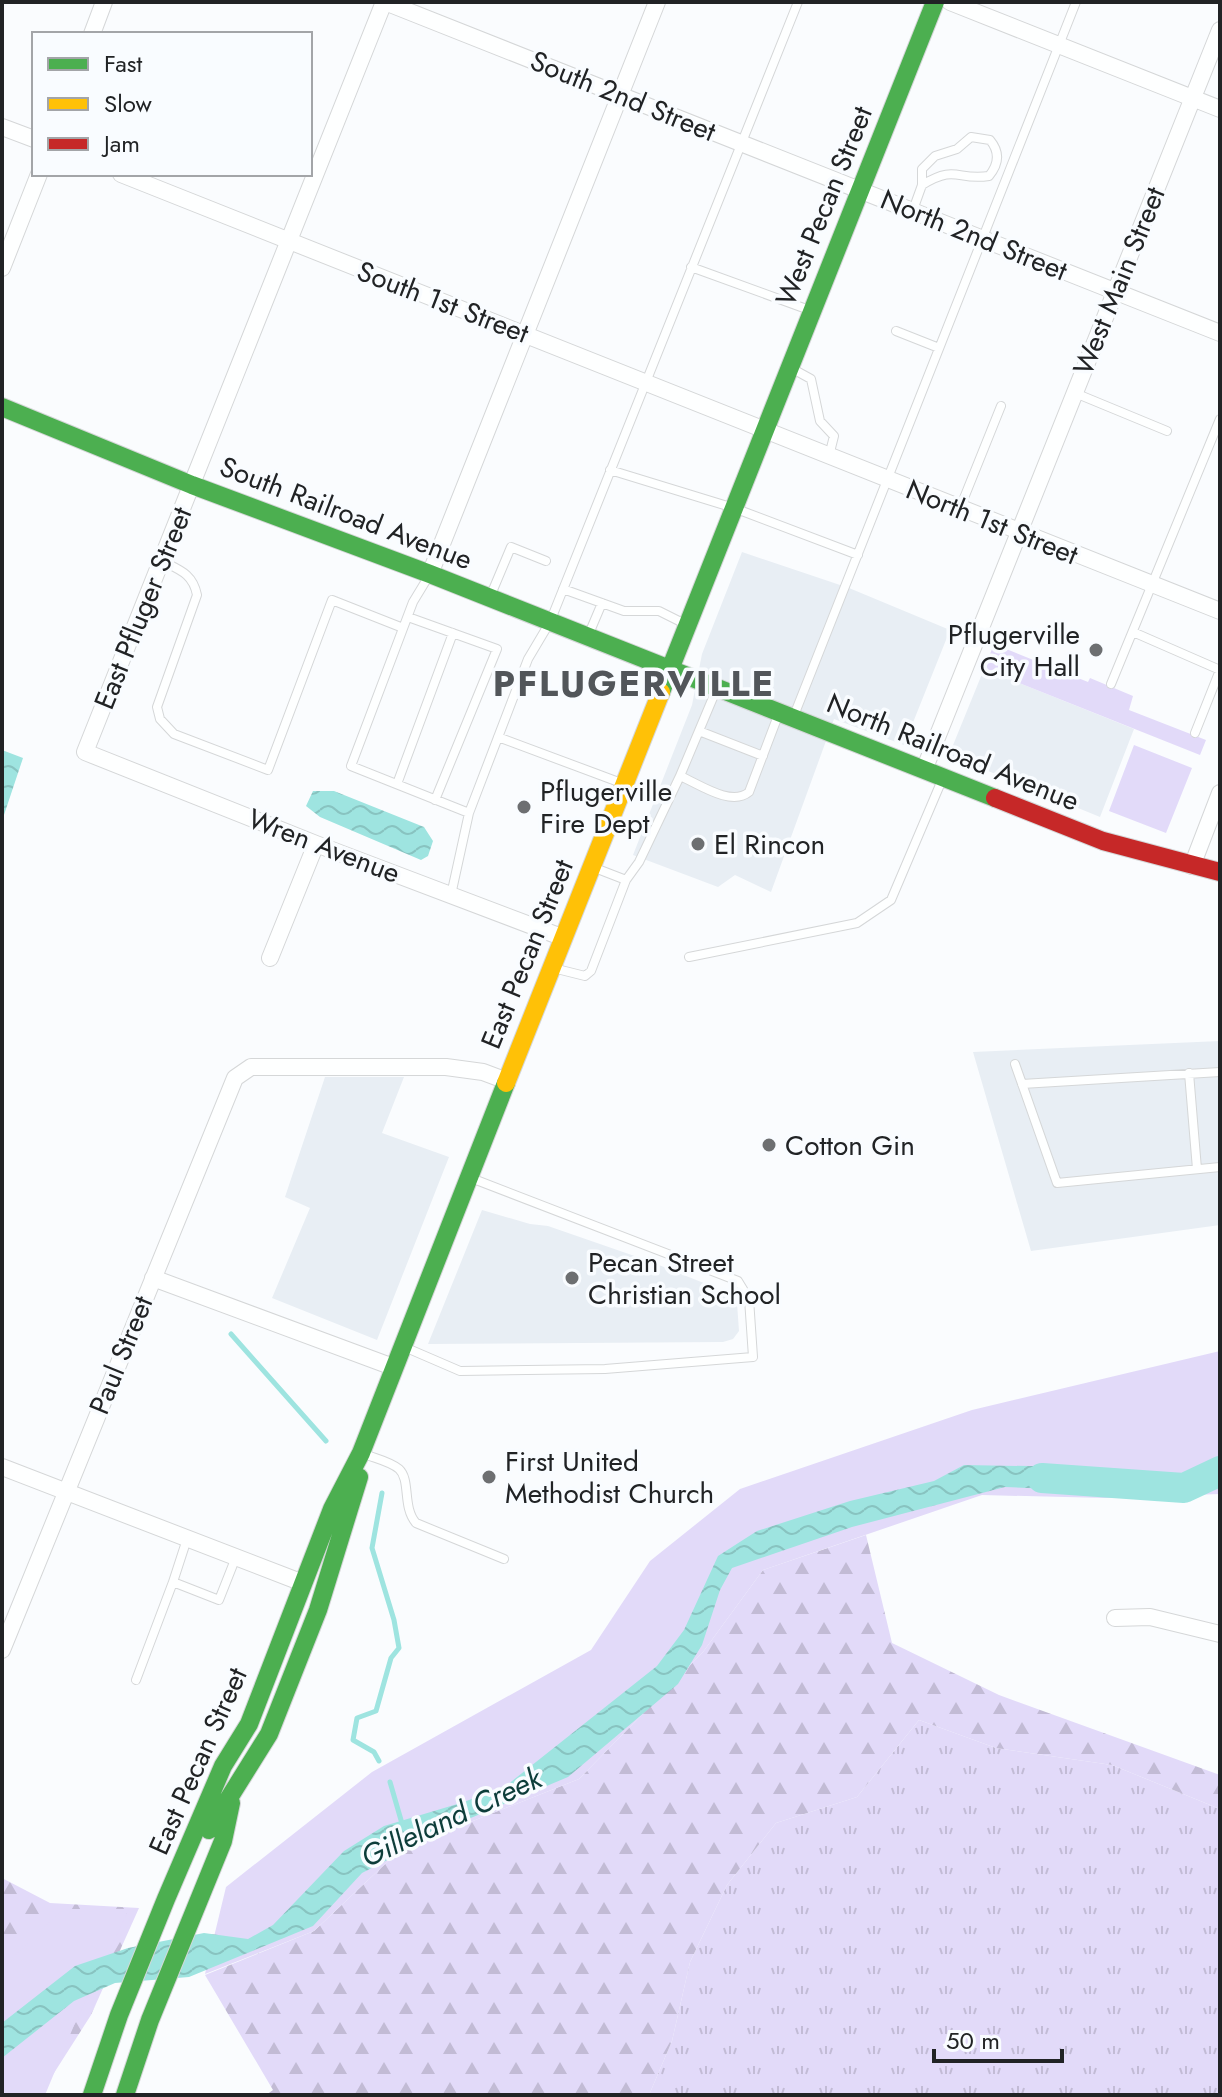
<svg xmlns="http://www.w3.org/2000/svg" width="1222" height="2097" viewBox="0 0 1222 2097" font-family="Jost,sans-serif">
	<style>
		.built { fill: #e8eef4 }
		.grass { fill: url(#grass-tufts) }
		.forest { fill: url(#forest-firs) }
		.park { fill: #e2daf9 }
		.water { fill: url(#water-waves) }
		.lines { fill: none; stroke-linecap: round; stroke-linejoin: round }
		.stream { stroke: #9ee4e0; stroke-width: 5 }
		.river { stroke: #9ee4e0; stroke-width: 30 }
		.lane-casing { stroke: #d5d7d8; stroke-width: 10 }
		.street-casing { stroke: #d5d7d8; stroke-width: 18 }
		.fast-casing { stroke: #d5d7d8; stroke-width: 20 }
		.slow-casing { stroke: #d5d7d8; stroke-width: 20 }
		.jam-casing { stroke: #d5d7d8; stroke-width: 20 }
		.lane { stroke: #feffff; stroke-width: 8 }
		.street { stroke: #feffff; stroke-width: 16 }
		.fast { stroke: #4caf50; stroke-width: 18 }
		.slow { stroke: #ffc107; stroke-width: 18 }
		.jam { stroke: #c62828; stroke-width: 18 }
		.poi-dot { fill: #6d6f71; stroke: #f9fcff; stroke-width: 3 }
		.labels { text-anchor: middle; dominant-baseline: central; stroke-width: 7; stroke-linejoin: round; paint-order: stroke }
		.street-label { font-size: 28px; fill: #212325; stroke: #f9fcff }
		.poi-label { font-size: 28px; fill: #212325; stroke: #f9fcff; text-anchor: start }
		.water-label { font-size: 30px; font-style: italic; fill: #0d3d3a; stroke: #f9fcff }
		.district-label { font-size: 36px; font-weight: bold; letter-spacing: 2px; fill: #52565a; stroke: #f9fcff }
	</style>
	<defs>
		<pattern id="grass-tufts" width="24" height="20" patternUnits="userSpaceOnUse" patternTransform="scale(2)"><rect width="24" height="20" fill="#e2daf9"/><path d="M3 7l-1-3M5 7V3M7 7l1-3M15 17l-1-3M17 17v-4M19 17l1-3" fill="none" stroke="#c2bbd5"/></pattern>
		<pattern id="forest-firs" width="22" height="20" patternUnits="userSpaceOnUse" patternTransform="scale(2)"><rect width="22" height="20" fill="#e2daf9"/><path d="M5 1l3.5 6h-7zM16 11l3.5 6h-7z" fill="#c2bbd5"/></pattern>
		<pattern id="water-waves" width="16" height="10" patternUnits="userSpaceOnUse" patternTransform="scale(2)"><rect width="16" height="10" fill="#9ee4e0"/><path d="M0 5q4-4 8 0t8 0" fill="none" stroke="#88c3c0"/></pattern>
	</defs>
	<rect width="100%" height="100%" fill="#fafcfe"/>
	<path class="built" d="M742,552l107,36 101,42 -46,115 -70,-26 -63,173 -36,-17 -17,12 -85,-32 59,-150 10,-51z
		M984,669l150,60 -34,88 -151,-62z
		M1220,1041v184l-189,26 -58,-199z
		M325,1077h79l-22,56 67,24 -72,183 -105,-42 38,-90 -25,-11z
		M482,1210l48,14 18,2 101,35 82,33 6,9 2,28 -6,8 -10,3 -295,2z"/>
	<path class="grass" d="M919,1720l77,28 116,17 108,44v286h-571l23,-54 18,-79 37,-77 49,-62 81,-26z"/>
	<path class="forest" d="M866,1535l26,108 107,52 221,80v34l-108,-44 -116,-17 -77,-28 -62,77 -81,26 -49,62 -37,77 -18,79 -23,54h-383l7,-5 -68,-115 109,-44 86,-81 179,-71 124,-127 60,-82z
		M2,1878l48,25 89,5 -48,107 -51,80h-38z"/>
	<path class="park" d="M994,644l94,38 2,-4 43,18 -4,14 77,30 -6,15 -216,-86z
		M1134,745l58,23 -26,65 -57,-22z
		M1220,1351v143l-115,4 -123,-3 -219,75 -60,82 -124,127 -179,71 -86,81 -109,43 21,-87 146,-115 219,-122 59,-89 90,-72 232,-79z
		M63,1909h66l-54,114 -30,72h-43v-127z"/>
	<path class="water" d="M2,750l21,8 -21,63z
		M313,791h21l90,36 9,14 -5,15 -7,4 -101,-43 -14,-11z
		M964,1465l123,2 -12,23 -70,-3 -153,40 -120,41 -12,22 -18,55 -24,39 -110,93 -102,43 -104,53 -49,53 -124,51 -74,6 -41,18 -72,57v-35l73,-57 53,-18 76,-15 44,6 25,-14 71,-74 40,-25 80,-24 43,-17 150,-119 27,-36 34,-74 39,-25 93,-30 84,-20z"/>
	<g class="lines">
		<path class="stream" d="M231,1334l95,107
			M379,1761l-5,-9 -21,-12 4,-22 19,-7 15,-53 8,-10 -5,-28 -22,-72 10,-55
			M390,1782l13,45"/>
		<path class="river" d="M1042,1478l142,10 36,-17"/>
		<defs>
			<path id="lane" d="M913,210l9,-25v-16l13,-13 22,-7 14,-12 19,3c10,12 9,24 -1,36 -33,5 -32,-12 -67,9
				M691,267l121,44
				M896,331l43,17
				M791,368l20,11 9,42 14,15 -5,20
				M1075,393l92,38
				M610,470l124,38 124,47
				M960,508l41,-102
				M162,561c18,9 31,13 35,34l-40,112 3,12 14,15 94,36 64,-170 71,28
				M430,574l-17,28 -62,164 118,47
				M563,589l61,22h35l28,14
				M490,597l21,-50 35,14
				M408,617l89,32 -62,151
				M1133,632l87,38
				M588,636l14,-33
				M1111,684l109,-265
				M793,718l283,-716
				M699,731l64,25
				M1195,733l25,-63
				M498,737l126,47
				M680,776l37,-88
				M397,784l56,-151
				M595,868l31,12 13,-18 41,-86c19,8 51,31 69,16l30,-79
				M451,895l18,-82 59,-154 22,-37 248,-620
				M689,957l168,-34 34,-23 51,-120
				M553,968l32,8 6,-5 35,-91
				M1015,1064l42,119 163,-16
				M1189,1073l8,96
				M1022,1084l198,-12
				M402,1346l58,25 145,-2 148,-12 -4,-58 -11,-18 -267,-103
				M362,1453c11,5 28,8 37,16 12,11 3,38 17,54l88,36
				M187,1539l-14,43 46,18 17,-43
				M136,1680l37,-98"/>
			<path id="street" d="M384,2l-299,750 231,92 248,94
				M385,2l835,331
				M950,2l270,107
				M92,34l12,-32
				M2,127l32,12
				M121,174l1099,437
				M2,268l37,-94
				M430,574l227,-572
				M924,770l296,-740
				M1192,866l28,-73
				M270,958l46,-114
				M153,1278l240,89
				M2,1467l301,116
				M1115,1618l35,-1 70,17
				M2,1650l233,-572 16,-11h195l37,5 24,9"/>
			<path id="fast" d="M2,407l190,78 238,89 565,224
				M661,692l274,-690
				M209,1830l60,-96 49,-124 41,-133
				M92,2095l27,-80 47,-116 57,-133 26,-42 83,-215 29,-56 145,-370
				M125,2095l25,-75 73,-179 8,-38"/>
			<path id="slow" d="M506,1083l155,-391"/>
			<path id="jam" d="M995,798l108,43 117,31"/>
		</defs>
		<use href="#lane" class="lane-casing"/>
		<use href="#street" class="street-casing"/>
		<use href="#fast" class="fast-casing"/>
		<use href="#slow" class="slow-casing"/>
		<use href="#jam" class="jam-casing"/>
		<use href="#lane" class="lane"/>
		<use href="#street" class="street"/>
		<use href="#fast" class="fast"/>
		<use href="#slow" class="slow"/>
		<use href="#jam" class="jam"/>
	</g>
	<g class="poi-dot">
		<circle cx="1096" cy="650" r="8"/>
		<circle cx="524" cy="807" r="8"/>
		<circle cx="698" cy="844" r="8"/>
		<circle cx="769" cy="1145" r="8"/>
		<circle cx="572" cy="1278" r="8"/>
		<circle cx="489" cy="1477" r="8"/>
	</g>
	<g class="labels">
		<g class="street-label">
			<text transform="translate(623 96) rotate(22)">South 2nd Street</text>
			<text transform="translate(824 206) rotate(-68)">West Pecan Street</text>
			<text transform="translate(974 235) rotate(22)">North 2nd Street</text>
			<text transform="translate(1119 281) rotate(-68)">West Main Street</text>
			<text transform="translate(443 302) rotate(21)">South 1st Street</text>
			<text transform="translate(346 513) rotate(21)">South Railroad Avenue</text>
			<text transform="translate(992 522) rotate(22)">North 1st Street</text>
			<text transform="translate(143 608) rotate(-68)">East Pfluger Street</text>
			<text transform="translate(953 752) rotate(22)">North Railroad Avenue</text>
			<text transform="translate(324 846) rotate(21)">Wren Avenue</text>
			<text transform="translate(527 954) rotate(-68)">East Pecan Street</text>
			<text transform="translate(121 1355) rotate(-68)">Paul Street</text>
			<text transform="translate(198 1761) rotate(-66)">East Pecan Street</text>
		</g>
		<g class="poi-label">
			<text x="1080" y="634" text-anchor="end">Pflugerville<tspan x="1080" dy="32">City Hall</tspan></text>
			<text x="540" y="791">Pflugerville<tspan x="540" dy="32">Fire Dept</tspan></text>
			<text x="714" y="844">El Rincon</text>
			<text x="785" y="1145">Cotton Gin</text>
			<text x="588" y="1262">Pecan Street<tspan x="588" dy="32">Christian School</tspan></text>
			<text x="505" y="1461">First United<tspan x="505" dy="32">Methodist Church</tspan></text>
		</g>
		<g class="water-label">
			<text transform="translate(451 1817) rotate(-25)">Gilleland Creek</text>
		</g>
		<g class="district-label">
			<text x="634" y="683">PFLUGERVILLE</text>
		</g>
	</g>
	<rect width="1222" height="2097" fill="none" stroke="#212325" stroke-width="8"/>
	<rect x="32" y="32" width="280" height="144" fill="#f9fcff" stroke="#a3a5a8" stroke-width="2"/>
	<rect x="48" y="58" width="40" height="12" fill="#4caf50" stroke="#a3a5a8" stroke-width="2"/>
	<text x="104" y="72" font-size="24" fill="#212325">Fast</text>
	<rect x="48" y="98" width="40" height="12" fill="#ffc107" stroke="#a3a5a8" stroke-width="2"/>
	<text x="104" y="112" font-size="24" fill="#212325">Slow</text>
	<rect x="48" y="138" width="40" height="12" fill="#c62828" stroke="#a3a5a8" stroke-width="2"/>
	<text x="104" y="152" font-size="24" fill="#212325">Jam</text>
	<path d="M934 2049v12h128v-12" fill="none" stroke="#212325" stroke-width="4"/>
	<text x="946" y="2049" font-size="24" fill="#212325" stroke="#f9fcff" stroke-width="6" paint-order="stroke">50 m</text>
</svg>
